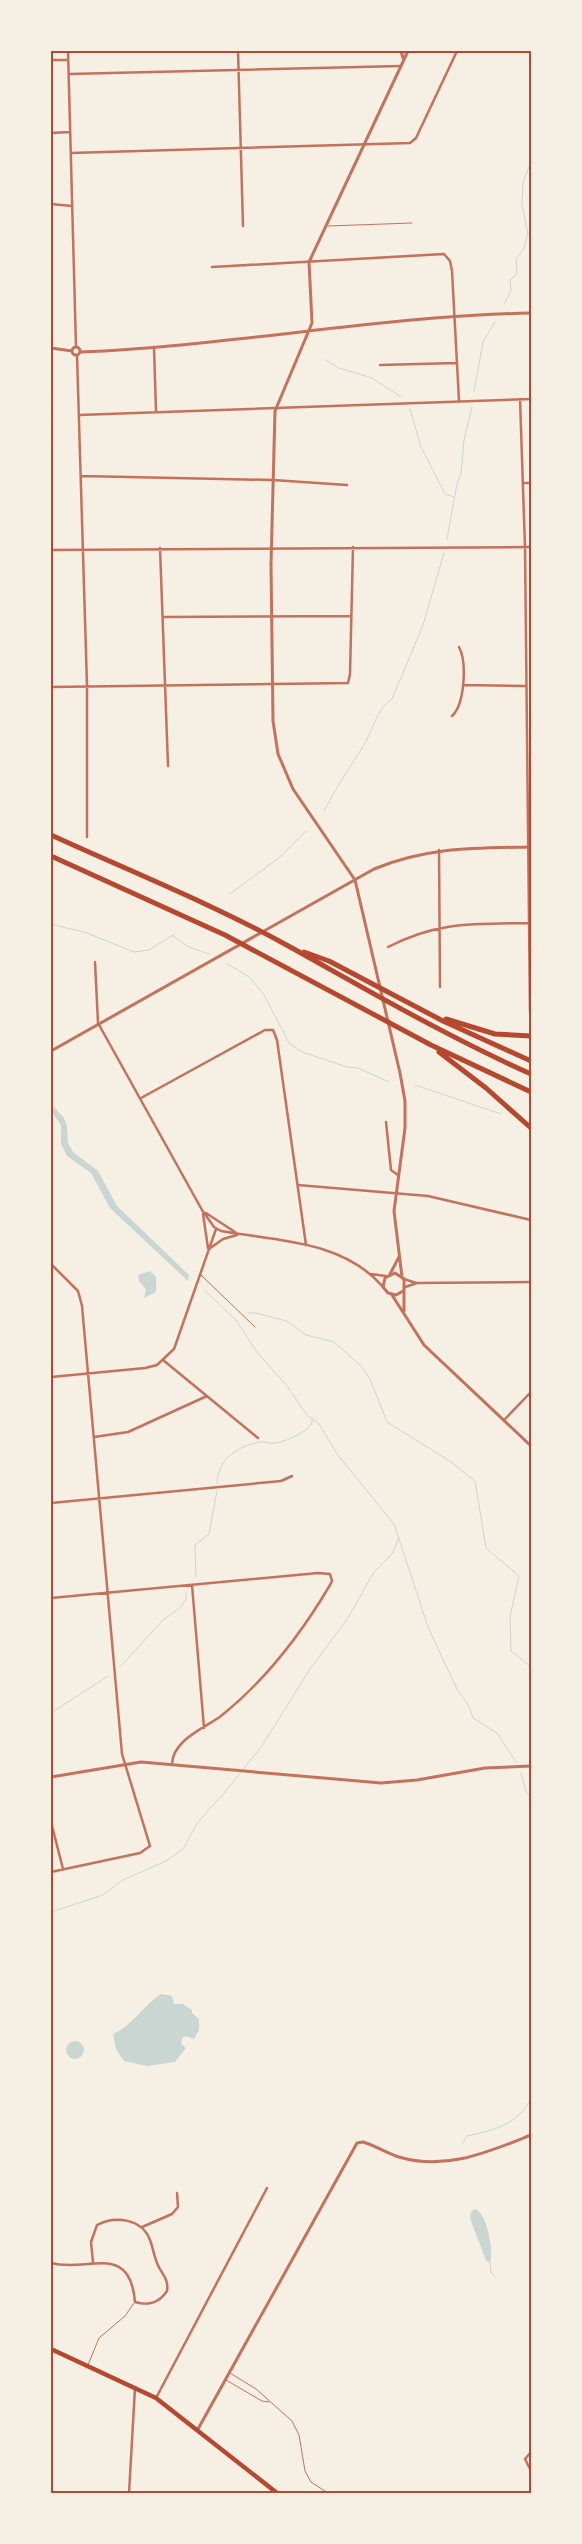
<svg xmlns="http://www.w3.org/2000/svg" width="582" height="2544" viewBox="0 0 582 2544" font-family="'Open Sans',sans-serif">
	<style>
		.water { fill: #c9d6d2 }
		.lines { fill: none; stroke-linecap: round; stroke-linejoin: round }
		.stream { stroke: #c9d6d2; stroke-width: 1 }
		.service { stroke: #c5725c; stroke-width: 1 }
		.minor { stroke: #c5725c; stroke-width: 2.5 }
		.tertiary { stroke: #c5725c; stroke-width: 3 }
		.primary { stroke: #b5482f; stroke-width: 4.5 }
		.motorway { stroke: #b5482f; stroke-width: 5 }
		.neatline { fill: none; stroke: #b5482f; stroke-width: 2 }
	</style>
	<rect width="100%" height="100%" fill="#f6efe4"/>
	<path class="water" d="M51,1104l13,14 3,8 1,17 5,9 25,19 19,35 72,69 -1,6 -78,-73 -19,-35 -24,-17 -6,-12v-19l-10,-14z
		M150,1271l6,6v15l-12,6 2,-9 -7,-8 -1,-6z
		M161,1994l11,2 2,8h9l9,6v3l7,6v11l-5,9 -8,-3 -4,2 -1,6 5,4 -11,14 -28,4 -23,-5 -8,-12 -3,-15c19,-8 31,-29 48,-40z
		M66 2050a9 9 0 1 1 18 0a9 9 0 1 1-18 0Z
		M475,2209c12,4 19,42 15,53l-4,-1 -16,-43 1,-6z"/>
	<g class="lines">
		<path class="stream" d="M504,305l7,-15 -1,-9 7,-8 -1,-14 8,-11 4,-14 -6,-29 1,-23 8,-20
			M326,360l13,8 33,10 29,19
			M474,392l9,-50 12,-20
			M410,409l11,38 24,47 9,3
			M447,539l10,-55 4,-10 3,-34 8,-33
			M324,811c11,-22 25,-42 38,-63 11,-16 13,-38 30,-49l31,-74 21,-72
			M230,894l50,-37 26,-26
			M51,924l36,9 47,19 15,-2 26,-16
			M173,936l16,11 20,7
			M226,963l23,14 14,16 26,50 13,9 45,15 11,1 31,14
			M415,1085l86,29
			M204,1290l32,30 20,31 32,36 18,27 13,10 18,30 57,70 34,103 29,62 12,17 4,12 24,15 19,29
			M248,1313h7l32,8 19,14 28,7 27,24 9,13 17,43 61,38 27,21 11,67 33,28 -9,40 1,35 20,16
			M217,1484c0,-25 21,-38 43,-42 6,-1 10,2 15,1 11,-1 32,-11 37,-20v-5
			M196,1577l-1,-32 14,-11 8,-43
			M120,1667l43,-47 18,-13 5,-8v-7
			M51,1713l57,-37
			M521,1773l5,19 5,6
			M51,1912l52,-17 20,-15 43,-19 17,-12 15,-27 27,-30 37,-46 48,-77 38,-51 26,-46 18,-18 7,-16
			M462,2144l5,-8c27,-6 51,-11 64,-38
			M490,2262l1,11 4,3"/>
		<path class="service" d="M328,226l84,-3
			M201,1275l54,52
			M88,2365l11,-27 26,-22 9,-13
			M230,2373l26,16 36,32 7,14 6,36 6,11 17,11
			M226,2380l36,21 7,1"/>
		<path class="minor" d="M68,51l8,296
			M238,51l5,175
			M51,60h17
			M69,74l331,-8
			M51,133l19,-1
			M71,153l339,-10 6,-5 41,-87
			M51,204l21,2
			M212,267l232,-13 6,7 2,10 7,130
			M154,348l2,63
			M77,355l10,331v151
			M380,365l76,-2
			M520,399l5,148 5,466
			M79,415l452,-16
			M81,476l192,4 74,5
			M523,483h8
			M160,548l8,218
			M51,550l480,-3
			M163,617l188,-1
			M463,685l63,1
			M51,687l297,-4 2,-9 3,-127
			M452,716c13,-12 15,-54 7,-69
			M439,850l1,137
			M388,947c50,-26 86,-23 141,-24
			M95,962l3,61 104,187 12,17 7,4c56,10 122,9 162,56
			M141,1098l124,-68h8l4,10 29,205
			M386,1122l5,48 7,5
			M298,1185l130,11 103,24
			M206,1213l29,19
			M203,1214l5,34
			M209,1249l14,-10 14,-4
			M51,1264l27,27 4,15 40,448 28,92 -10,7 -89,19
			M371,1274l15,2
			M404,1279l12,4
			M405,1287l12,-4 114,-1
			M163,1360l95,78
			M51,1377l94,-9 12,-3 17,-16 42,-120
			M504,1420l27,-28
			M94,1437l34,-5 79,-36
			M51,1503l230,-22 11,-5
			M192,1585l12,143
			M51,1598l267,-25 12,1 2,7 -2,4c-29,49 -64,95 -109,131 -18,13 -48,24 -49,48
			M51,1822l12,47
			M142,2227l30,-13 6,-7 -1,-14
			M51,2263c36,10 79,-22 84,39 14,4 24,1 32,-11 2,-13 -6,-17 -10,-28 -3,-7 -4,-15 -7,-23 -8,-21 -34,-25 -53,-15l-6,17 2,20
			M156,2398l111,-210
			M531,2452l-6,7 6,12
			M129,2493l6,-105"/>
		<path class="tertiary" d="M401,51l2,7
			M72 351a4 4 0 1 1 8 0a4 4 0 1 1-8 0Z
			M51,348l21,3
			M80,352c151,-6 300,-36 451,-39
			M51,1051l323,-182c53,-22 100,-21 157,-22
			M390,1274l9,-17
			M402,1277l-8,-66 11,-83v-27l-5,-28 -45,-193 -62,-91 -15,-35 -5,-33 -2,-157 4,-153 37,-88 -3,-61 99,-211
			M403,1291l-7,4 -8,-2 -5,-6 2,-9 10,-5 9,6v32
			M392,1295l32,50 107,101
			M51,1777l90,-15 240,21 36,-3 68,-12 46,-2
			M198,2429l159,-286 6,-1c13,4 24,11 36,15 47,14 89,-5 132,-22"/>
		<path class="primary" d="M51,2349l105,49 121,95"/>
		<path class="motorway" d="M51,835c81,37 164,70 241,113 79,44 156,89 239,126
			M51,856l174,79 206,110 100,47
			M304,952l25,9 114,60 88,40
			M446,1019l49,15 36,2
			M439,1052l47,36 45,40"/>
	</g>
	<rect width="582" height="2544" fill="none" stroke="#f6efe4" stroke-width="105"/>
	<rect x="52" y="52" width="478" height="2440" class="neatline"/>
</svg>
